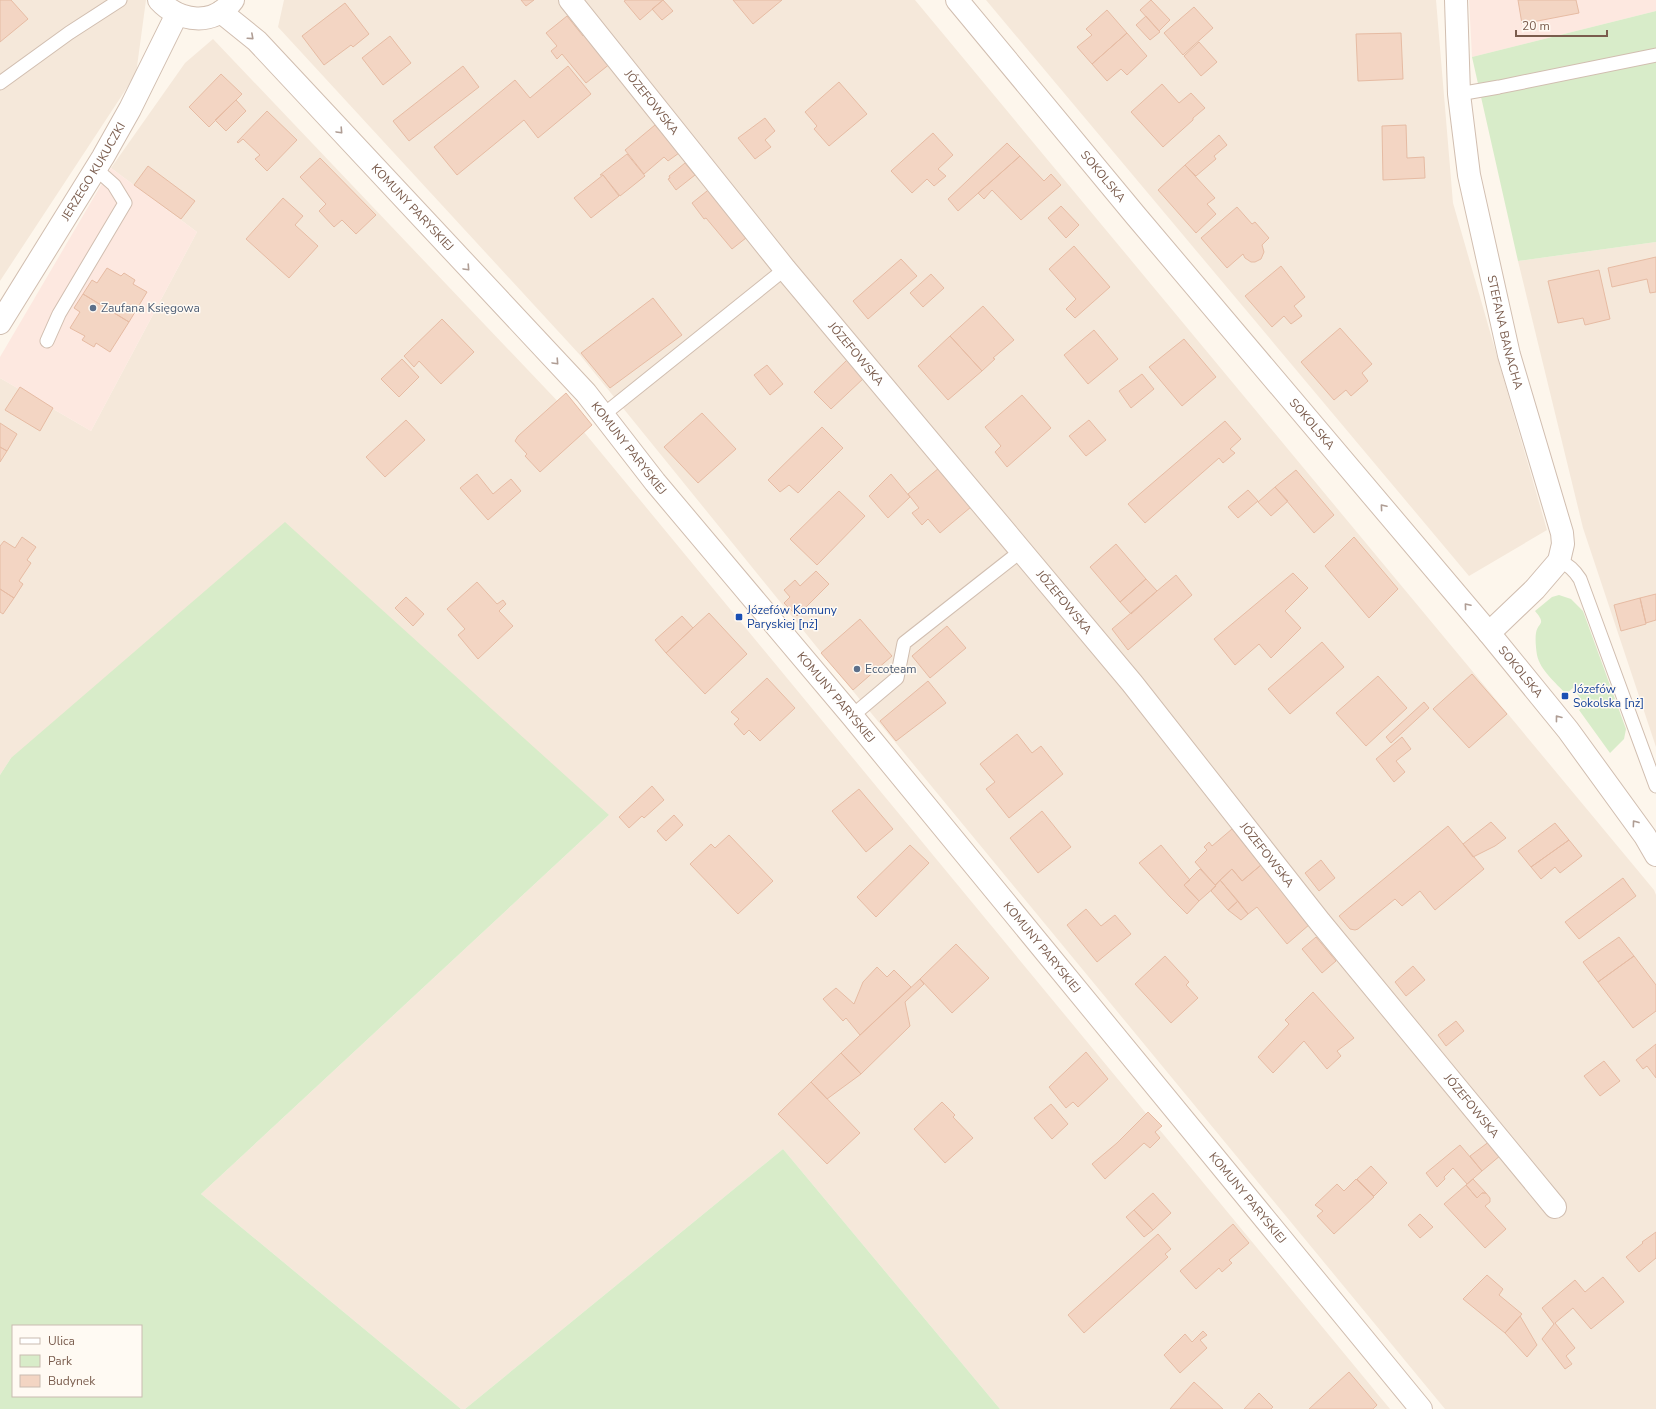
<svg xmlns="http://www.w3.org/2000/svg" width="1656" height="1409" viewBox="0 0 1656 1409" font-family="'Nunito Sans',sans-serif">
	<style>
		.residential { fill: #f5e8da }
		.commercial { fill: #fde8e0 }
		.green { fill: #d8ecc9; fill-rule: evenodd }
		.building { fill: #f3d5c3; stroke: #e6bba3 }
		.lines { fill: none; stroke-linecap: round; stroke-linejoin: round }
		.lane-casing { stroke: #d1beb0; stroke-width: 15 }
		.street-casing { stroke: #d1beb0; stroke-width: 24 }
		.lane { stroke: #fff; stroke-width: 13 }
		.street { stroke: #fff; stroke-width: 22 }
		.oneway { stroke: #af9d94 }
		.service-dot { fill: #5c6f8a; stroke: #fffaf3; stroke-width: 1.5 }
		.transit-dot { fill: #1a4fb4; stroke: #fffaf3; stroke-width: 1.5 }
		.labels { text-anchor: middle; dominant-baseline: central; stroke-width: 3; stroke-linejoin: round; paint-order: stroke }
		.street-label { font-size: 12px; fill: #7a5c4d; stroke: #fffaf3 }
		.service-label { font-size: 12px; fill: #4e5e75; stroke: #fffaf3; text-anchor: start }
		.transit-label { font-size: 12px; fill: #164399; stroke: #fffaf3; text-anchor: start }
	</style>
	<rect width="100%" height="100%" fill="#fdf6ec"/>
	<path class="residential" d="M0,0h146l-10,74 -136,207z
		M284,0h631l739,890 2,5v514h-211l-625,-758 -240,-296 -302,-328z
		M986,0h450l17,203 94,327 -78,46z
		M213,39l352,370 825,1000h-390l-217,-260 -318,260h-4l-260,-215 408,-379 -598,-57 -11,17v-397l91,53 106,-199 -86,-64 74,-105z
		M1656,242v505l-73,-219 -65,-267z"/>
	<path class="commercial" d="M1469,0h187v11l-184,46z
		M111,168l86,64 -106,199 -91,-53v-21z"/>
	<path class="green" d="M1656,11v231l-138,19 -46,-204z
		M285,522l324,293 -408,379 260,215h-461v-634l11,-17zM13,1326h128v70h-128z
		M1559,595l12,4 12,12 43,118 -2,10 -14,14 -31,-43 6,-5 -12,-17 -7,6c-10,-11 -26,-24 -29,-39 -1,-6 -2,-16 -1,-22 2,-11 11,-8 -1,-22l17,-14z
		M783,1149l217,260h-535z"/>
	<path class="building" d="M0,0h11l17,19 -28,23z
		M521,0h13l-8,6z
		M626,0h37l-23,20 -16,-19z
		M663,0l10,11 -11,9 -10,-11z
		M733,0h49l-29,24z
		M1151,0l19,20 -11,11 -19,-21z
		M1518,0h58l3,13 -57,11z
		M345,3l24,31 -16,13 -2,-2 -27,20 -22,-29z
		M1194,7l19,21 -30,27 -19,-22z
		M1107,10l20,23 -35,31 -15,-17 15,-12 -6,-6z
		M567,16l16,20 3,-3 25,30 -25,20 -24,-29 -5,5 -6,-8 6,-5 -11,-13z
		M1146,16l14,16 -10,8 -14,-15z
		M1127,33l20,23 -20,19 -6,-6 -14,12 -15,-17z
		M1401,33l2,46 -45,2 -2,-47z
		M390,36l21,27 -28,22 -21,-27z
		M1199,42l18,20 -16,14 -17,-20z
		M463,66l16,21 -70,54 -16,-20z
		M568,66l23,28 -53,44 -14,-18 -67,55 -23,-28 81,-67 15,18z
		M221,74l21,20 -33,33 -20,-20z
		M839,82l28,32 -38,32 -15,-17 3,-3 -12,-14z
		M1162,84l17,19 12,-10 14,15 -12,10v2l-30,27 -32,-35z
		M236,100l10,11 -20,20 -11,-11z
		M267,111l30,29 -30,31 -12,-12 5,-4 -17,-16 -5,4 -1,-1z
		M765,118l10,13 -10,9 6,7 -16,12 -17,-21z
		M655,125l24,28 -11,8 -4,-4 -20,17 -19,-24z
		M1406,125l1,33 17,-1 1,21 -42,2 -1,-54z
		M933,133l20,22 -15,14 8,7 -12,10 -7,-7 -15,14 -21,-22z
		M1219,135l8,10 -13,11 2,3 -20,17 -11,-11z
		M1007,143l13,13 -62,55 -10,-12z
		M627,154l18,22 -25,20 -17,-21h-3z
		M1020,156l24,25 7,-7 10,11 -40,35 -29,-30 -8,9 -6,-6z
		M320,158l56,57 -20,19 -14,-14 -8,7 -15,-16 7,-7 -26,-27z
		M685,163l10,12 -19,15 -8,-11 2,-1 -1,-2z
		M1185,165l30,33 -8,6 9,10 -20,19 -38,-43z
		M148,166l47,35 -14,18 -47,-34z
		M603,175l16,21 -28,22 -17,-20z
		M712,187l39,47 -19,15 -26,-31 -2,1 -12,-16z
		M283,198l20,18 -8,9 23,21 -29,32 -43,-39z
		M1061,206l18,19 -13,13 -18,-20z
		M1237,207l15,17 3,-2 14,16 -7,7 2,7 -3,7 -6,3h-4l-6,-4 -2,-4 -16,14 -26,-30z
		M1074,246l36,41 -35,31 -9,-9 10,-10 -27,-30z
		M1656,257v35l-6,1 -3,-14 -35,8 -4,-19z
		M901,259l16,17 -49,43 -15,-18z
		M1281,266l24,31 -11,9 8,10 -11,8 -7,-8 -12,11 -27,-31z
		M107,268l14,8 3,-3 11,7 -2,4 14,8 -18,30 -46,-28 9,-14 5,3z
		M1599,270l11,49 -25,6 -2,-7 -25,5 -10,-42z
		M931,274l13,14 -21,19 -13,-14z
		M83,294l46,28 -19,30 -14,-9 -2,4 -12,-7 3,-4 -15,-8 10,-16 -6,-4z
		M653,298l29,37 -72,53 -29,-35z
		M983,306l31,34 -21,18 2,1 -13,12 -32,-35z
		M442,319l32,33 -33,32 -22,-23 -5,6 -10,-11z
		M1340,328l32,36 -10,9 6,8 -17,15 -5,-6 -12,10 -33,-38z
		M1094,330l24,29 -30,25 -24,-29z
		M950,336l32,35 -34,29 -30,-34z
		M1184,339l32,38 -34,29 -33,-39z
		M402,359l17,18 -20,20 -18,-18z
		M848,359l17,18 -34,32 -17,-17z
		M767,365l16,19 -13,11 -16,-20z
		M1142,374l12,15 -23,19 -12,-17z
		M20,387l33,21 -13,23 -35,-21z
		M566,393l26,32 -52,47 -15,-16 2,-2 -12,-13 3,-5z
		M1022,395l29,33 -44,39 -12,-15 6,-6 -16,-19z
		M702,413l34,36 -38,34 -34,-36z
		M406,420l19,20 -40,37 -19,-20z
		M1089,420l17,20 -20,16 -17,-20z
		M1225,421l16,18 -11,10 5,4 -12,10 -4,-5 -74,65 -17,-19z
		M0,423l17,11 -10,17 -7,-4z
		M822,427l21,21 -45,45 -9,-8 -9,7 -12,-12z
		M0,447l7,4 -7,11z
		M939,468l32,39 -31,26 -12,-14 -6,6 -10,-12 7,-5 -11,-14z
		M1296,470l38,45 -20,18 -39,-46z
		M477,474l16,20 18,-15 10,12 -33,29 -28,-32z
		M891,474l19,23 -22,21 -19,-22z
		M1275,487l13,14 -17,15 -13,-14z
		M1248,490l10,11 -20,17 -10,-11z
		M839,491l26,25 -48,49 -27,-26z
		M22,537l14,10 -9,13 4,3 -12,18 4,3 -9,14 -14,-9v-43l4,-5 11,7z
		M1354,537l44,52 -29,29 -44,-52z
		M1116,544l30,35 -26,23 -30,-35z
		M816,571l13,13 -32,32 -13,-13 6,-6 -6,-7 11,-10 5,6z
		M1293,573l15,15 -23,23 16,17 -30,30 -12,-14 -24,21 -21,-26z
		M1176,575l16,20 -64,55 -16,-21z
		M1146,579l11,12 -26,23 -11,-12z
		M477,582l20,22 6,-4 3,4 -7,7 14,15 -35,33 -20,-24 7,-6 -18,-20z
		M0,589l14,9 -11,16 -3,-2z
		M1656,594v26l-10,3 -6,-25z
		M406,597l18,17 -11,12 -18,-18z
		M1640,598l6,26 -25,7 -7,-26z
		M709,613l38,41 -42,40 -39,-41z
		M682,616l11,12 -27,25 -11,-13z
		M860,619l32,37 -39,34 -32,-37z
		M947,626l19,22 -36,30 -18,-22z
		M1322,642l22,25 -54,47 -22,-25z
		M1472,674l35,40 -38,34 -36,-39z
		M1378,676l29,32 -41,38 -30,-33z
		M767,678l28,30 -35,33 -11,-11 -5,5 -10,-11 5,-5 -8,-7z
		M928,681l18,22 -50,38 -16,-20z
		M1424,702l5,6 -38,35 -5,-6z
		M1017,734l15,19 9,-7 22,28 -54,44 -23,-29 9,-7 -15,-18z
		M1402,737l9,12 -15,12 9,11 -11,10 -18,-23z
		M652,786l12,14 -20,18 -2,-2 -13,12 -10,-11z
		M859,789l34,40 -27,23 -34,-41z
		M1042,811l29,36 -33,26 -28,-35z
		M674,815l9,10 -17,16 -9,-10z
		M1491,822l15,16 -11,8 -22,11 -10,-13z
		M1555,823l14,17 -38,27 -13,-16z
		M1448,826l36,43 -49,41 -15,-19 -18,15 -7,-7 -37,30 -3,1 -5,-1 -11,-13z
		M1232,829l29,36 -19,16 -10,-12 -17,16 -20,-23 12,-12 -3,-3 5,-5 3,4z
		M729,835l44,46 -35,33 -48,-50 21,-20 4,4z
		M1569,840l13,16 -22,17 -5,-6 -14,12 -10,-12z
		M910,845l19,18 -53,54 -19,-20z
		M1161,845l29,35 -6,5 15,16 -12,13 -17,-17 -31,-34z
		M1321,860l14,18 -16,13 -14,-18z
		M1265,863l45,61 -23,20 -30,-37 -9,7 -28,-34 12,-11 10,12 19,-16 1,1z
		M1200,869l16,17 -17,15 -15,-16z
		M1623,878l13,18 -57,43 -14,-17z
		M1220,880l18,21 -10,9 -17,-19z
		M1238,901l10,13 -7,6 -13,-10z
		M1086,909l15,17 14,-11 16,19 -34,28 -30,-37z
		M1316,937l20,24 -14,12 -20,-24z
		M1619,937l15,19 -36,26 -15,-20z
		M956,944l33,34 -37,35 -32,-34z
		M1165,956l24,26 -3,3 12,13 -27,25 -36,-39z
		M1634,956l22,29v26l-23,17 -35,-46z
		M1413,966l12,14 -19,16 -11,-14z
		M877,967l10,10 7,-7 17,17 -51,48 -14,-17 -3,3 -20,-22 13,-11 18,16 9,-22z
		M920,979l4,5 -19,18 5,24 -49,48 -20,-21z
		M1313,992l41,46 -17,13 4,5 -14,13 -23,-28 -31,32 -15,-16 31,-33 -4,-4z
		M1456,1021l8,10 -18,15 -8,-11z
		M1656,1044v34l-9,-12 -4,3 -7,-9z
		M1086,1052l22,27 -30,28 -5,-5 -7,6 -17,-21z
		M841,1053l20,21 -34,25 -16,-17z
		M1604,1061l16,20 -20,15 -16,-20z
		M811,1082l49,51 -33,31 -49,-50z
		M942,1102l13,13 -2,2 20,21 -28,25 -31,-34z
		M1051,1104l17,20 -16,15 -18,-21z
		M1148,1112l14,14 -7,6 5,6 -10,10 -6,-5 -39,36 -13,-15 25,-21z
		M1490,1141l11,14 -19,16 -12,-15z
		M1460,1145l22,26 -15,13 -14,-16 -9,9 1,2 -8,8 -11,-14z
		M1371,1166l16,17 -13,13 -17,-17z
		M1356,1179l18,18 -40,37 -17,-18 6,-5 -8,-6 22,-21 7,7z
		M1473,1179l13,14h-4l-5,5 -11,-13z
		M1466,1185l11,13 5,-5h4l4,5v4l-5,4 21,23 -21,19 -41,-44z
		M1153,1193l18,20 -18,17 -19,-20z
		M1134,1210l19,20 -9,7 -18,-20z
		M1420,1214l13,13 -13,11 -12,-13z
		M1233,1224l16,19 -20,17 3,3 -10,9 -3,-4 -23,21 -16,-18z
		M1656,1232v26l-17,14 -13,-15 17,-14 -1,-1z
		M1158,1234l13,15 -6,5 3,3 -84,76 -16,-18z
		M1487,1275l16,14 -4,6 23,19 -17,19 -42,-34z
		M1603,1277l21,25 -33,27 -18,-21 -18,15 20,25 -9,8 6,8 -7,5 -23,-30 12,-15 -12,-16 33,-28 10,12z
		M1520,1316l17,29 -10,12 -22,-24z
		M1203,1331l4,4 -7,5 7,8 -27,25 -16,-18 21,-21 7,8z
		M1349,1372l28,33 -4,4h-64z
		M1194,1382l29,27h-53z
		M1259,1393l14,14 -2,2h-27z"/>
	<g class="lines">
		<defs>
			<path id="lane" d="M0,83l69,-50 51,-33
				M1459,94l40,-7 157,-32
				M47,341l12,-27 66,-111 -11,-18 -18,-16
				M603,415l182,-146
				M1559,561c10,4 15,9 21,18l76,207
				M852,716l45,-38 7,-35 117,-92"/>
			<g id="street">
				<path d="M159,0c20,22 55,27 74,0"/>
				<path id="s1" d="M570,0l215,269 347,414 188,239 235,285"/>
				<path id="s2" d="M957,0l179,216 353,417 79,97 77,106 11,19"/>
				<path id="s3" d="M1456,0l3,94 10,81 40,180 53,178 1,11 -4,17 -24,28 -46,44"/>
				<path id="s4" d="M221,12l36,29 329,352 69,89 197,234 569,693"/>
				<path id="s5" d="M0,323l103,-166 27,-48 47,-95"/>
			</g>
		</defs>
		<use href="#lane" class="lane-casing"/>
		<use href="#street" class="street-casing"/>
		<use href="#lane" class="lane"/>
		<use href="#street" class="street"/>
	</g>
	<defs><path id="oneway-chevron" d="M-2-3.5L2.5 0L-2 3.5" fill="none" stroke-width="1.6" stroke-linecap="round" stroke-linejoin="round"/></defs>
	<g class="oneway">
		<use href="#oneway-chevron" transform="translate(251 37) rotate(42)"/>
		<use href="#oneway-chevron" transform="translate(340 131) rotate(47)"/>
		<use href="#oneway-chevron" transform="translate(467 268) rotate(47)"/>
		<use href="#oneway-chevron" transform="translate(556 362) rotate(47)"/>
		<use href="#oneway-chevron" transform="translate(1383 507) rotate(-130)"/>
		<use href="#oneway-chevron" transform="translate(1467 606) rotate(-130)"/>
		<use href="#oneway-chevron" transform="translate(1558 718) rotate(-128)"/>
		<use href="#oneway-chevron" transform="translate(1635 823) rotate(-126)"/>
	</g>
	<g class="service-dot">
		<circle cx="93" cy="308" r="4"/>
		<circle cx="857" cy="669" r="4"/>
	</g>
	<g class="transit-dot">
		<rect x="735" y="613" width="8" height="8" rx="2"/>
		<rect x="1561" y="692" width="8" height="8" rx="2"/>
	</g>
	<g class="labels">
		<g class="street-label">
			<text stroke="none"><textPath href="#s1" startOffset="131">JÓZEFOWSKA</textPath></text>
			<text stroke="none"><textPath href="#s5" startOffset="178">JERZEGO KUKUCZKI</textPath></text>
			<text stroke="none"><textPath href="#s2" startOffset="229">SOKOLSKA</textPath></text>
			<text stroke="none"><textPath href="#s4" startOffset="274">KOMUNY PARYSKIEJ</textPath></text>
			<text stroke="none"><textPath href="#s3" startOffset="337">STEFANA BANACHA</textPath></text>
			<text stroke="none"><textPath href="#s1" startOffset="455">JÓZEFOWSKA</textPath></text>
			<text stroke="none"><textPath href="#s2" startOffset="553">SOKOLSKA</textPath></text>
			<text stroke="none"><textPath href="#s4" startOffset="598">KOMUNY PARYSKIEJ</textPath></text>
			<text stroke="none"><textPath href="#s1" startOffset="779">JÓZEFOWSKA</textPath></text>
			<text stroke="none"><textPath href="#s2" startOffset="877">SOKOLSKA</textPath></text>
			<text stroke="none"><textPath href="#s4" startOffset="922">KOMUNY PARYSKIEJ</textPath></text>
			<text stroke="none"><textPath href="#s1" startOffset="1103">JÓZEFOWSKA</textPath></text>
			<text stroke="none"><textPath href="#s4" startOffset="1246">KOMUNY PARYSKIEJ</textPath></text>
			<text stroke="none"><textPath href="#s1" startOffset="1427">JÓZEFOWSKA</textPath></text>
			<text stroke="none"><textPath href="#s4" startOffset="1570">KOMUNY PARYSKIEJ</textPath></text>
		</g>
		<g class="service-label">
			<text x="101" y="308">Zaufana Księgowa</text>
			<text x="865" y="669">Eccoteam</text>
		</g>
		<g class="transit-label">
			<text x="747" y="610">Józefów Komuny<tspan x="747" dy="14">Paryskiej [nż]</tspan></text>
			<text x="1573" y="689">Józefów<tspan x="1573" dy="14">Sokolska [nż]</tspan></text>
		</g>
	</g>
	<rect x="12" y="1325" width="130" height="72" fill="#fffaf3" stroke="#cabbb1"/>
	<rect x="20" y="1338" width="20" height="6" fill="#ffffff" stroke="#cabbb1"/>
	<text x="48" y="1345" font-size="12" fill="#7a5c4d">Ulica</text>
	<rect x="20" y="1355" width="20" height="12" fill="#d8ecc9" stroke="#cabbb1"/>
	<text x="48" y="1365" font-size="12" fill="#7a5c4d">Park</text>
	<rect x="20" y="1375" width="20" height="12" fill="#f3d5c3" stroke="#cabbb1"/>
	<text x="48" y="1385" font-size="12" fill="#7a5c4d">Budynek</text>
	<path d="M1516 30v6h91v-6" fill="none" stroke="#7a5c4d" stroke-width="2"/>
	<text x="1522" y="30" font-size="12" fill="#7a5c4d" stroke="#fffaf3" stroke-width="3" paint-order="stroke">20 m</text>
</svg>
